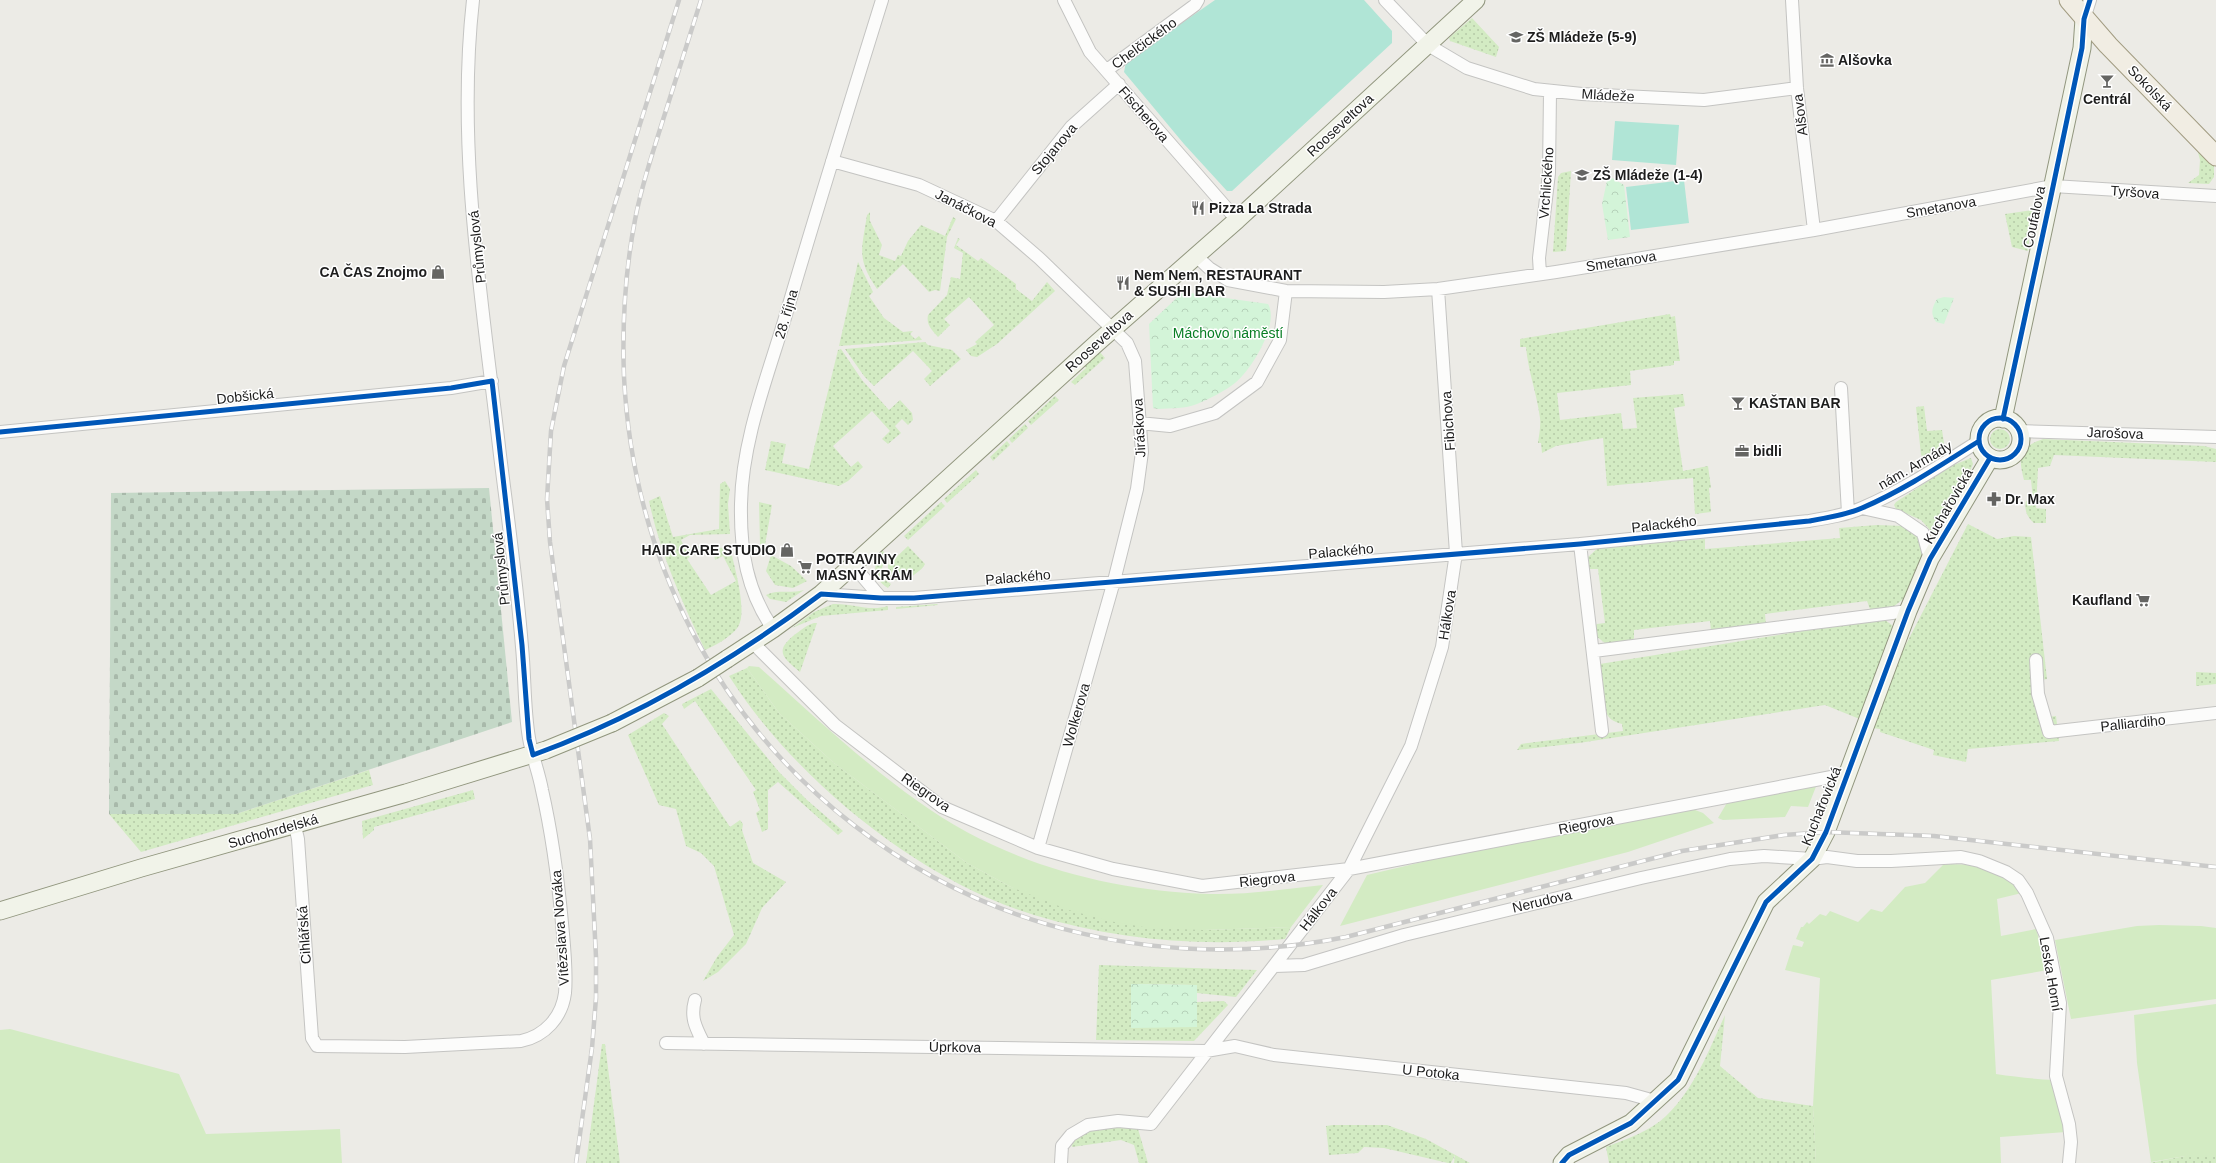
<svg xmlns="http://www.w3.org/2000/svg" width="2216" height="1163" viewBox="0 0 2216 1163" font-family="Arial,sans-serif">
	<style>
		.grass { fill: url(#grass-dots) }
		.cemetery { fill: url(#cemetery-stones) }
		.park { fill: url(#park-crowns) }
		.garden { fill: #d3ebc3 }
		.pitch { fill: #b0e5d6 }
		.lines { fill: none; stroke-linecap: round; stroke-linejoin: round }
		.street-casing { stroke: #c4c4c2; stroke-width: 14 }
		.secondary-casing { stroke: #91967e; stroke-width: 19 }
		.primary-casing { stroke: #a29c82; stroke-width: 21 }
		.street { stroke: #fcfcfb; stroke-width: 12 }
		.secondary { stroke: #f1f3e9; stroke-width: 17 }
		.primary { stroke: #f1ede3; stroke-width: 19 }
		.rail-casing { stroke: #cacac9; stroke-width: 4.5 }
		.rail { stroke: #fff; stroke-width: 3; stroke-dasharray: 9; stroke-linecap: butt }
		.secondary-bridge-casing { stroke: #91967e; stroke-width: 19; stroke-linecap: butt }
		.secondary-bridge { stroke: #f1f3e9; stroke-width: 17 }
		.cycleway-casing { stroke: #fff; stroke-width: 8 }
		.cycleway { stroke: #0057b8; stroke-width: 5 }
		.labels { text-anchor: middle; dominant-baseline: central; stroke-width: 3; stroke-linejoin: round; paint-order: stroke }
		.poi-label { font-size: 14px; font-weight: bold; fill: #1d1d1d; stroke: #fff; text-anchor: start }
		.street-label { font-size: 14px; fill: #1d1d1d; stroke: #fff }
		.park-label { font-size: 14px; fill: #087e24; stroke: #fff }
	</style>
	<defs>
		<pattern id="grass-dots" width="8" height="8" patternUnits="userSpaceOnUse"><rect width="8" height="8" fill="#d3ebc3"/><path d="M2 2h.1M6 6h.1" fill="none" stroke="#b5c9a7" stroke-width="1.8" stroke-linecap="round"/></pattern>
		<pattern id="cemetery-stones" width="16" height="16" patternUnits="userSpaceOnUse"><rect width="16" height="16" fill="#c4d8c7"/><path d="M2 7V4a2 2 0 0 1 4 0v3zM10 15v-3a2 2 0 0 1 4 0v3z" fill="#a8b9aa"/></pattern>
		<pattern id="park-crowns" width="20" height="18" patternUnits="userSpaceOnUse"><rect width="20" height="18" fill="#d3f4d8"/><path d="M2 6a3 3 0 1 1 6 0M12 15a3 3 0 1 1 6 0" fill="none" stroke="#b5d1b9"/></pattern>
	</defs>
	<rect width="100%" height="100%" fill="#ecebe6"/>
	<path class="grass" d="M1472,18l27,29 -3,10 -46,-16 -1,-3z
		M2196,145l18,21v11l-5,7 -21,-1 11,-8 1,-15z
		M1571,171l-5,80 -13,1 5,-75 3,-4z
		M2033,210l-5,41 -16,-4 -7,-33z
		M870,212v9l12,24 -3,10 16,6 3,-6 3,1 7,-15 13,-16 24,11 8,-19 3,2 -9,18 -7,54 -5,-1 -6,2 -26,-28 -26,25c-21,-31 -15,-40 -10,-74z
		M958,238l2,1 -4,6 22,16 3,-3 35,26v5l16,12 15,-19 8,9 -58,53 -20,13 -6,-1 -5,-6 11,-6 -2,-2 19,-17 -25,-28 -25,22 6,6 -12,12c-6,-7 -12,-12 -10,-22l19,-20 4,-18 9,2 3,-26 -9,-5z
		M858,262l15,30 -4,4 15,22 19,14 10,-1 -3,3 5,5 4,-3 3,4 -83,6z
		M1670,314l1,3 4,-1 5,45h-6v4l-44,6 1,14 -74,8 3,27 61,-7 2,16 14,-1 -4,-30 50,-4 2,12 -11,2 9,63 25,-5 3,22h-2l2,24 -16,2 -2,-36 -86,8 -4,-48 -47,8 -14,7 -1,-10h-3c1,-8 3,-17 2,-25 -3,-24 -12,-47 -14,-71h-6v-8z
		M925,342l3,3 24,5 9,9 -31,27 -6,-7 8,-8 -19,-20 -39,35 -10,-10 -19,-27z
		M841,349l21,31 27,30 11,-10 12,13 1,7 -5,5 -6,-6 -7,7 6,7 -13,11 -6,-5 8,-8 -18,-20 -39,35 18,21 7,-6 5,6 -15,14 -9,5 -74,-16 6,-29 15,3 -4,19 27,6 29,-119z
		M1099,351l6,7 -30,27 -4,-3 15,-14 -2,-3z
		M1055,396l4,4 -28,25 -3,-4z
		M1924,406l3,25 15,-1 2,13 -20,15 -3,-3 -5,-48z
		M1025,424l3,4 -16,15 -3,-4z
		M1990 439a10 10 0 1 1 20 0a10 10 0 1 1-20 0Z
		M2043,439l161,7 12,3v13l-162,-7 -4,11 -12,2 -2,40 10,1v14h-12c-7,-6 -10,-13 -8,-22l7,-2 -2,-19h-7c-6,-24 -6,-32 19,-41z
		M1007,441l3,4 -17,16 -3,-4z
		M1971,458l2,6 -3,7 -35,62 -5,-3 -9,-10 -25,-11 -2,-4 2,-3 55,-36z
		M976,470l3,4 -32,29 -3,-4z
		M725,481l5,8 -2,15 2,30 -40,1 -9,5 5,10 8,-4 8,1 -15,12 24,36 25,-14 -13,-25 -8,4 -1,-5 4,-7 12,-1c4,19 18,64 8,80 -7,10 -22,18 -33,23 -23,-48 -45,-97 -56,-149l11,-5 13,41 46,-8 1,-45z
		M759,502l13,3 -7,40 -5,-1z
		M941,502l4,4 -37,34 -4,-4z
		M1968,524l29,15 17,-3 17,1 16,142 -5,1 5,37 9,-1 3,25 -91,8 -2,13 -33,-7 1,-5 -54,-18v-3l-7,-1 27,-72z
		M1877,525l27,1 10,6 7,11 3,11 -18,43 -13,10 -22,5 -4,-11 -102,13 1,11 -55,6 -1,-10 -76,9v8l-2,3 -26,3 -10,-8 -2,-9 3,-3 8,-1 -7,-54h-9l-2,-11 12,-11 106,-8v10l135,-11 -1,-10z
		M908,546l17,18c-3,7 -11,9 -16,16h-17l-4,-5v-10z
		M881,549l8,8 -7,10 3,13 6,4 -3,4c-16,-9 -15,-25 -7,-39z
		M771,555l20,11 16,15 -14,7 -18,-3 -9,-14z
		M804,590l-18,12 -16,-3 -4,-4c11,-6 24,-1 38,-5z
		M833,604c19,-1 36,8 55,2v4l-67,6 -29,12 22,-16z
		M937,604l1,1 -42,4v-2z
		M1882,618l10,7 1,9 -31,86 -37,-15 -246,38 -62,7 4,-6 102,-13 -1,-7c-10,-3 -14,-5 -17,-15l-5,-45z
		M814,623h3l-17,49c-16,-14 -26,-20 -7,-36 7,-5 13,-11 21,-13z
		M747,668l32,45 55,50 133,100 44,24 193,43 87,-3 -6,12c-85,8 -169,1 -251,-24 -116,-35 -240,-137 -305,-239z
		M2196,672l20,1v11l-20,2z
		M711,689l68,83 28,28 36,31 -5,4 -60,-53 -10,8v39l-6,3 -6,-19 4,-3 -7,-18 3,-2 -61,-89 -11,8 -2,-5z
		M664,713l5,3 -7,8 68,103 10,-7 3,4 -1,6 11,33 33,19 -24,26 -16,36 -28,28 -15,9 14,-24 17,-22 -20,-69 -13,-13 -15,-7 -10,-37 -17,-4 -31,-70z
		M369,770l4,15 -232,67 -32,-38h127z
		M473,790l2,9 -101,28v3l-11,9 -1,-18z
		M1099,965l158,5 -21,27 -39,-4v-8l-66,-1 65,43 1,-25 27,-1 4,4 -34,36 -98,-1z
		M1725,1015l-5,51 38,32 55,8 3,57h-207l-3,-16c20,-8 45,-16 60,-31 29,-28 43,-66 59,-101z
		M602,1044h3l15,119h-34z
		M1103,1125l35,4 10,34h-9l-5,-18 -13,-5 -49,7 -1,-7 13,-10z
		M1333,1125h54l39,14 44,24h-16l1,-8 -4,8h-3l-64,-15 -20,-1 -6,6 -29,2 -3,-29z
		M2206,1155l10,1v7h-67l36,-7z"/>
	<path class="cemetery" d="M489,488l23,234 -276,92h-127l2,-321z"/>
	<path class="park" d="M1608,176l16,9 6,52 -22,3 -6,-36z
		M1183,292l85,12c12,20 -17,66 -33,79 -10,8 -26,16 -38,21 -11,5 -27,4 -39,5l-5,-1 -4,-84z
		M1944,297l10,1 -10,26 -8,-2c-6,-9 -4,-14 1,-23z
		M1131,984l66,1v42l-66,1z"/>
	<path class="garden" d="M749,666l10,1c52,46 103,95 160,135 83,60 188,89 290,92 38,1 76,-5 114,-9l-32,42 -87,3 -55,-2 -40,-7 -40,-11 -58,-23 -44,-24 -133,-100 -55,-50 -32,-45z
		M1817,784l-9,23 -17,-1 -6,11 -62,3 -5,-2 10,-17z
		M1690,808l13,5 11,10 -86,29 -288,74 27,-51 68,-16z
		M1944,864l48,1 34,27 -29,7 4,37 35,-7 12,41 -57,10 5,94c20,3 39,5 58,6l12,52 -66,5 1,26h-185l-3,-57 7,-128 -35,-8 8,-25 9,2 2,-5 -8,-3 5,-12h2l4,-5 2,2 11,-10 6,2 4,-5 28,11 13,-13 11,3 23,-25 20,-4z
		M2159,925l42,1 15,2v71l-145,20 -16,-79 82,-14z
		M2216,1004v152h-31l-34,6 -14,-99 -3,-48z
		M10,1029l169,45 27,60 134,-5 2,34h-342v-133z"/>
	<path class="pitch" d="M1215,0h149l28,31v12l-160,148h-5l-43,-47 -60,-72 2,-10z
		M1615,121l64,4 -3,40 -64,-5z
		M1684,180l5,43 -58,7 -5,-43z"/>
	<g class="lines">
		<defs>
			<path id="street" d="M1064,0l26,52 147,168
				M1385,0l43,45 39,23 67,21 48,5 122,6 93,-12
				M1792,0l5,88 17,142
				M2084,19l6,-19
				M1107,70l88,-65 3,-5
				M832,161l87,24 77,36 43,37 88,85 8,18 7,91 -5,37 -23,92 -76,267
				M996,221l75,-94 48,-43
				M1195,255l14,13 19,12 58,11 98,1 54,-3 118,-17 258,-42 239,-44 163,10
				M1540,274l-1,-16 10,-85 1,-81
				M1841,388l7,125
				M1139,423l31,3 45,-13 42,-31 23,-42 6,-49
				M2018,431l198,6
				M0,432l451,-44 41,-7
				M1862,508l36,8 25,17 7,26
				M1580,544l22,187
				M852,564l29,34
				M821,594l60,4h33l666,-54 229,-23c18,-3 37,-6 53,-13 42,-18 79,-43 117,-67
				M773,629c-26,-38 -33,-78 -32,-125 1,-63 26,-126 44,-186 31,-106 64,-212 97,-318
				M753,643l82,82 107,82 96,41 75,21 89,17 147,-17 498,-95
				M1594,651l314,-40
				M2036,660l2,34 11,38 167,-19
				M295,826l3,13 14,199 5,8 88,1 116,-6c24,-5 41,-24 44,-48 2,-23 -1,-47 -3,-70 -4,-44 -10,-89 -20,-133 -3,-17 -10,-34 -13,-52 -5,-29 -4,-61 -7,-91 -5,-64 -14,-128 -22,-192 -17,-150 -44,-304 -27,-455
				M1275,966l29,-1 100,-30 237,-57 89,-19 34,-3 48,3 15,-2 30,4h34l70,-4 18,4 27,11 12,8 9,13 20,45 13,65 -4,73 13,48 2,18 -2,21
				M695,1000c-5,18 1,28 9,44
				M666,1043l540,8 29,-5 39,9 352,38 29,8
				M1061,1163l1,-17 9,-11 17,-10 30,-4 33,3 198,-255 62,-123 31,-99 14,-94 -18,-264"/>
			<path id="secondary" d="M1979 439a21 21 0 1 1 42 0a21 21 0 1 1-42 0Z
				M2003,419l79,-371 2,-29
				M727,659l46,-30 48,-35 276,-251 140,-123 239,-220
				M612,723l86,-45
				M0,911l141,-43 265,-75 140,-43
				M1562,1163l7,-8 62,-32 47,-43 88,-178 46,-43 14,-27 82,-221 22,-52 60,-101"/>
			<path id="primary" d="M2069,0l39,45 108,111"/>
		</defs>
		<use href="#street" class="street-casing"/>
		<use href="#secondary" class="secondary-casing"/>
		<use href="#primary" class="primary-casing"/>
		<use href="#street" class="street"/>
		<use href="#secondary" class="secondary"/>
		<use href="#primary" class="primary"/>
		<defs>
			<path id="rail" d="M701,0c-13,41 -26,82 -39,123 -10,32 -21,64 -27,97 -10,52 -13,104 -11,157 19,376 354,633 722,560l336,-86 102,-16 42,-3 108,4 282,31
				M576,1163l16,-115 4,-50v-41l-6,-118 -40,-297 -3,-43 4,-68 13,-65 115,-366"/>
		</defs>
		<use href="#rail" class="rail-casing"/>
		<use href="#rail" class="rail"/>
		<defs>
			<path id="secondary-bridge" d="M698,678l29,-19
				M546,750l66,-27"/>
		</defs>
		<use href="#secondary-bridge" class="secondary-bridge-casing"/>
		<use href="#secondary-bridge" class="secondary-bridge"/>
		<defs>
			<path id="cycleway" d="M1979 439a21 21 0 1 1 42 0a21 21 0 1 1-42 0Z
				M2003,419l47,-218 32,-153 2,-29 6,-19
				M0,432l451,-44 41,-7 30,264 7,94 4,16c105,-38 199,-94 288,-161l60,4h33l666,-54 229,-23c18,-3 37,-6 53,-13 42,-18 79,-43 117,-67
				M1562,1163l7,-8 62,-32 47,-43 88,-178 46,-43 14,-27 82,-221 22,-52 60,-101"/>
		</defs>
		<use href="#cycleway" class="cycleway-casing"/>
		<use href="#cycleway" class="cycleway"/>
	</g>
	<defs>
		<symbol id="school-bare" viewBox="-9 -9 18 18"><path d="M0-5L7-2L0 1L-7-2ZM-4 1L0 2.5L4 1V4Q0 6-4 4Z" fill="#656563" stroke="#fff" stroke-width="2.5" paint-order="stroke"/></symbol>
		<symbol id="museum-bare" viewBox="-9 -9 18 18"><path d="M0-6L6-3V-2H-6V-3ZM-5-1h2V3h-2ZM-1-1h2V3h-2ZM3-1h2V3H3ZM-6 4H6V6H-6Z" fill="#656563" stroke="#fff" stroke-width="2.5" paint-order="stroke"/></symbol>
		<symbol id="bar-bare" viewBox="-9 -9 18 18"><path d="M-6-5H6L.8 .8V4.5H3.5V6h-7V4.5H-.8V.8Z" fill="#656563" stroke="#fff" stroke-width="2.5" paint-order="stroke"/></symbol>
		<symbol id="restaurant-bare" viewBox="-9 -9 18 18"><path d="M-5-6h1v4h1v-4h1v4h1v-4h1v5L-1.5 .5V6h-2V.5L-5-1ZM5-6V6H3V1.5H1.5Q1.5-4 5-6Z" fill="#656563" stroke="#fff" stroke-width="2.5" paint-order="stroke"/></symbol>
		<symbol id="shop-bare" viewBox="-9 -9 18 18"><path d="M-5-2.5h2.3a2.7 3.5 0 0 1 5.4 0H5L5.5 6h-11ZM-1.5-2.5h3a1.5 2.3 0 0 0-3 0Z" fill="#656563" stroke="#fff" stroke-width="2.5" paint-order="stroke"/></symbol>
		<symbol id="office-bare" viewBox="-9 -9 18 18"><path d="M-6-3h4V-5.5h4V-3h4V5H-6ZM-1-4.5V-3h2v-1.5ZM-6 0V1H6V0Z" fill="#656563" stroke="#fff" stroke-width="2.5" paint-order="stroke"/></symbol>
		<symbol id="pharmacy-bare" viewBox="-9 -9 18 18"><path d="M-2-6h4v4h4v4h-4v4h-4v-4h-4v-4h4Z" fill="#656563" stroke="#fff" stroke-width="2.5" paint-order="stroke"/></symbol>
		<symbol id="supermarket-bare" viewBox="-9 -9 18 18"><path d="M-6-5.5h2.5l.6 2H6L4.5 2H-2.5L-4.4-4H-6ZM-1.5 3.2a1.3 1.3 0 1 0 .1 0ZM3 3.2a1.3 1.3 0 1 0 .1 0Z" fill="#656563" stroke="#fff" stroke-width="2.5" paint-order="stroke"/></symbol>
	</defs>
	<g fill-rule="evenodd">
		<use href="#school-bare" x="1506" y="27" width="20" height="20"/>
		<use href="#museum-bare" x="1817" y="50" width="20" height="20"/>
		<use href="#bar-bare" x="2097" y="71" width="20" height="20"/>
		<use href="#school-bare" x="1572" y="165" width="20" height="20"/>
		<use href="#restaurant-bare" x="1188" y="198" width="20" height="20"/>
		<use href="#shop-bare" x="428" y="262" width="20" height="20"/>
		<use href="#restaurant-bare" x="1113" y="273" width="20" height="20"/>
		<use href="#bar-bare" x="1728" y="393" width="20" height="20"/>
		<use href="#office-bare" x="1732" y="441" width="20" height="20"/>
		<use href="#pharmacy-bare" x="1984" y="489" width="20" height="20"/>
		<use href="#shop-bare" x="777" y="540" width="20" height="20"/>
		<use href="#supermarket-bare" x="795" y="557" width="20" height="20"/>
		<use href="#supermarket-bare" x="2133" y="590" width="20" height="20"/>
	</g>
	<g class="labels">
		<g class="poi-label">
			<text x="1527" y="37">ZŠ Mládeže (5-9)</text>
			<text x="1838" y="60">Alšovka</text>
			<text x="2107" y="99" text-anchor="middle">Centrál</text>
			<text x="1593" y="175">ZŠ Mládeže (1-4)</text>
			<text x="1209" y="208">Pizza La Strada</text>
			<text x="427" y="272" text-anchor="end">CA ČAS Znojmo</text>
			<text x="1134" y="275">Nem Nem, RESTAURANT<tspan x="1134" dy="16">&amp; SUSHI BAR</tspan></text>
			<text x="1749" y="403">KAŠTAN BAR</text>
			<text x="1753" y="451">bidli</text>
			<text x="2005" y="499">Dr. Max</text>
			<text x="776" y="550" text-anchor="end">HAIR CARE STUDIO</text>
			<text x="816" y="559">POTRAVINY<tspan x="816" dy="16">MASNÝ KRÁM</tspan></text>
			<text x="2132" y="600" text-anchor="end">Kaufland</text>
		</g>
		<g class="street-label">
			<text transform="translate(1144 43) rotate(-36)">Chelčického</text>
			<text transform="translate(2150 88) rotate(46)">Sokolská</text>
			<text transform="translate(1608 95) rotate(3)">Mládeže</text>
			<text transform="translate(1144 114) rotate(49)">Fischerova</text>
			<text transform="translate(1800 115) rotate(-97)">Alšova</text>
			<text transform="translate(1340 125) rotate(-43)">Rooseveltova</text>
			<text transform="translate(1054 149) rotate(-50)">Stojanova</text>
			<text transform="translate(1546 183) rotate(-86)">Vrchlického</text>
			<text transform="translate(2135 192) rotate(4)">Tyršova</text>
			<text transform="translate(1941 207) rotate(-10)">Smetanova</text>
			<text transform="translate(966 208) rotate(27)">Janáčkova</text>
			<text transform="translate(2034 217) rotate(-78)">Coufalova</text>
			<text transform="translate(477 247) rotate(-96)">Průmyslová</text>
			<text transform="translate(1621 261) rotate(-9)">Smetanova</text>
			<text transform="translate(786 314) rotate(-74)">28. října</text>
			<text transform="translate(1099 341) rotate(-42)">Rooseveltova</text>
			<text transform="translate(245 396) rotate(-6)">Dobšická</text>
			<text transform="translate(1448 421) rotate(-94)">Fibichova</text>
			<text transform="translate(1139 428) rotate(-93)">Jiráskova</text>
			<text transform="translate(2115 433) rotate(2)">Jarošova</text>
			<text transform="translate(1915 465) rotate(-30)">nám. Armády</text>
			<text transform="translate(1948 506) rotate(-60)">Kuchařovická</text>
			<text transform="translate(1664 524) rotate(-6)">Palackého</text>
			<text transform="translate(1341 551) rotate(-5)">Palackého</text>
			<text transform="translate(501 569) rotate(-96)">Průmyslová</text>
			<text transform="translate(1018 577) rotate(-5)">Palackého</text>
			<text transform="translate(1447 615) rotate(-81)">Hálkova</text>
			<text transform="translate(1076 715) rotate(-74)">Wolkerova</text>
			<text transform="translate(2133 723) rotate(-6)">Palliardiho</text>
			<text transform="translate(926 792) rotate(35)">Riegrova</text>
			<text transform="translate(1821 806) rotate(-68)">Kuchařovická</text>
			<text transform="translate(1586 824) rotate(-11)">Riegrova</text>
			<text transform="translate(273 831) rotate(-16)">Suchohrdelská</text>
			<text transform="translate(1267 879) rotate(-6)">Riegrova</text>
			<text transform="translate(1542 901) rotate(-13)">Nerudova</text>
			<text transform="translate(1318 909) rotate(-52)">Hálkova</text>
			<text transform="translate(560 928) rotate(-94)">Vítězslava Nováka</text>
			<text transform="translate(304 935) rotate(-94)">Cihlářská</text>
			<text transform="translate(2051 974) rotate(80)">Leska Horní</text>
			<text transform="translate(955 1047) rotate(1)">Úprkova</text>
			<text transform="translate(1431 1072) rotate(6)">U Potoka</text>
		</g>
		<g class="park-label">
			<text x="1228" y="333">Máchovo náměstí</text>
		</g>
	</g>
</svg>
